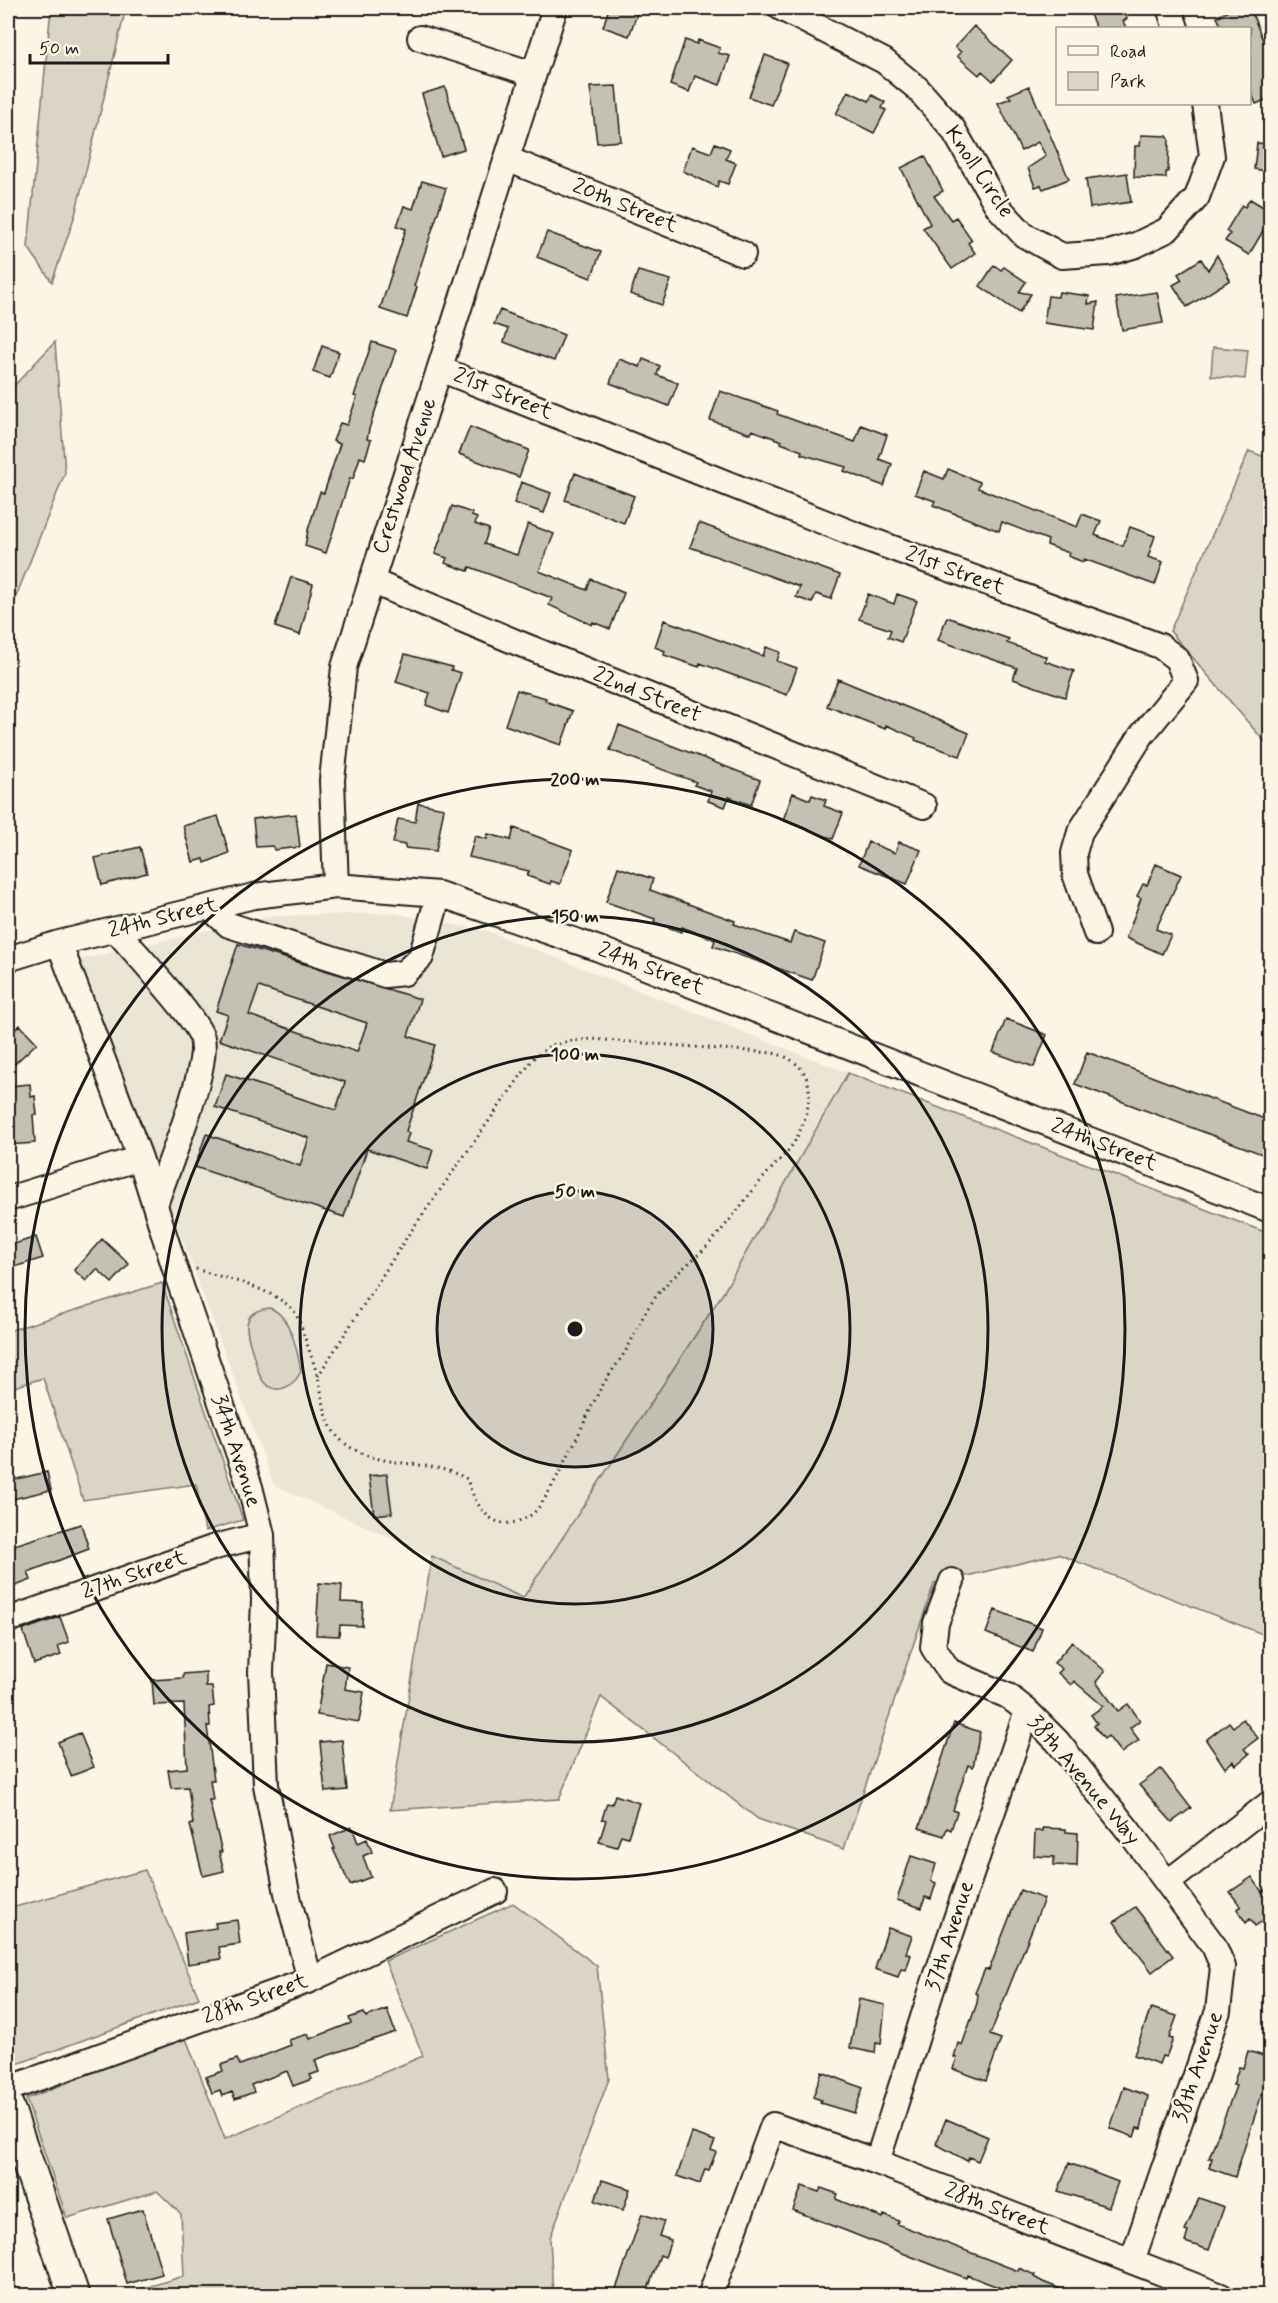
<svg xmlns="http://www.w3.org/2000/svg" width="1278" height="2303" viewBox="0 0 1278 2303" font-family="Mynerve,sans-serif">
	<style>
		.built { fill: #ebe5d6 }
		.green { fill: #dbd5c8; stroke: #7c7872; stroke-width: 1.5 }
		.building { fill: #c4c0b3; stroke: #1c1c1c; stroke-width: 1.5; fill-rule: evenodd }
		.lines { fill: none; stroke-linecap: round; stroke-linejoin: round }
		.minor-casing { stroke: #1c1c1c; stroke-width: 28 }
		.major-casing { stroke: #1c1c1c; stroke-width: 34 }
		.path { stroke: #1c1c1c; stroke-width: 3; stroke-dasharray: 1.5 4.5; stroke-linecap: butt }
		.minor { stroke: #fcf5e5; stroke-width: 24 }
		.major { stroke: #fcf5e5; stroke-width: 30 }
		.ring { fill: none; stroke: #1c1c1c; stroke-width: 3 }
		.labels { text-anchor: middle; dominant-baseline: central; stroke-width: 5; stroke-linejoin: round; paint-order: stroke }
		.street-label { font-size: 22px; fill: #1c1c1c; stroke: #fcf5e5 }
		.centre { fill: #1c1c1c; stroke: #fcf5e5; stroke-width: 3 }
		.ring-label { font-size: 18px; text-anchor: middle; font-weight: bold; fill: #1c1c1c; stroke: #fcf5e5; stroke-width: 5; stroke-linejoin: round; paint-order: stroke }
	</style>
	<rect width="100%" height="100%" fill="#fcf5e5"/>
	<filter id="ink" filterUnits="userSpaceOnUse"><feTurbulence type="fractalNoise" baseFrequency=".0167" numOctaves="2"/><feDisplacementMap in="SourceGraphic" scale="12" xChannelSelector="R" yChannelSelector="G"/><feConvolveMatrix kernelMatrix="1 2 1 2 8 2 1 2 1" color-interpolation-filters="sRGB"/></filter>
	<g filter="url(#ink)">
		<path class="built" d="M392,913l96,18 360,142 -125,220 -200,305 -249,-113 -196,-525 194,-44z"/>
		<path class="green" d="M51,8h75l-51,207 -23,67 -24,-35z
			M55,342l10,131 -57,144v-225z
			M1213,347l35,3 -3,29 -34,-3z
			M1249,451l21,8v289l-100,-117z
			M848,1073l422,161v403l-212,-83 -124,30 -90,265 -86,-30 -157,-122 -42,102 -169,11 42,-254 91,42 200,-305z
			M162,1283l81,237 -38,11 -9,-47 -113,16 -40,-122 -35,11v-58z
			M270,1308c21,8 27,42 31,63 -5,12 -20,24 -33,15 -9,-6 -11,-20 -14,-29 -7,-23 -17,-46 16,-49z
			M145,1870l54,128 -182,66 -9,-29v-126z
			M513,1903l84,63 12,113 -59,159 3,57h-432l63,-19 -3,-62 -24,-23 -90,27 -41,-119 159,-63 40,103 198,-83 -38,-95z"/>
		<path class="building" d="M609,8h30l-10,28 -26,-9z
			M1087,8h35l5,11 -4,2 3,7h-30z
			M1232,8h18l20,50v40l-14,6 -6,-15v-61h-28l-5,-11z
			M974,26l38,34 -19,21 -11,-10 -3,4 -22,-19 4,-4 -6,-5z
			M685,40l12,4 1,-4 22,8 -2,5 12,3 -10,29 -25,-9 -6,16 -19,-7z
			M765,55l22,8 -16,42 -22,-8z
			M616,86l5,55 -24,2 -7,-56z
			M1029,86l40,93 -26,10 -2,-4 -6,2 -7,-19 18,-12 -8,-14 -17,9 -23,-48 13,-5 -3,-3z
			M445,87l19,62 -23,7 -19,-62z
			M848,91l21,10 3,-6 13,7 -3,6 4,2 -12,23 -38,-19z
			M1141,135l26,1 2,3 -1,33h-2v6l-32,-1 1,-31h5z
			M715,143l15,6 -4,10 10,4 -8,21 -9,-3 -2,6 -34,-16 9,-25 19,7z
			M1257,143l13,1v28l-16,-3z
			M925,156l18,35 -9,5 17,24 5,-3 16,23 -4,3 7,10 -23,16 -29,-41 7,-4 -29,-56z
			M1127,173l4,29 -41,6 -4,-29z
			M422,181l24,7 -32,98 3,1 -10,31 -27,-9 26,-80 -9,-3 7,-20 9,3z
			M1250,199l20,12v8l-21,36 -24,-14 5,-7 -4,-3 16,-26 3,2z
			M547,232l54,20 -10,26 -54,-21z
			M1217,255l13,25 -43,27 -14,-22 9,-5 -4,-6 23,-15 7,11z
			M994,265l7,5 3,-3 22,15 -7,10 12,2 -12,19 -39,-27z
			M638,271l33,9 -9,25 -32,-11z
			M1059,292l30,4 -1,8 10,-2 -4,28 -50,-7 4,-27 10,1z
			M1157,292l6,31 -41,7 -6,-32z
			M500,310l64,25 -10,26 -50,-19 4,-13 -14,-5z
			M372,342l24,8 -27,79 -2,10 4,1 -6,19 -5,-2 -7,22 -3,-1 -24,75 -21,-7 3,-16 12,-38 4,1 16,-49 -7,-3 7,-18 7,2 10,-28 -3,-1z
			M322,346l17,6 -9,26 -17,-6z
			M619,359l21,8 3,-8 17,7 -3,9 21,8 -9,23 -59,-23z
			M720,391l58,20 -1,3 78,28 6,-17 26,10 -8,24 13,5 -8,22 -40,-15 2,-4 -45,-13 1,-3 -21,-8 1,-2 -30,-11 -1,4 -41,-14z
			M470,427l59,23 -10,27 -60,-23z
			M948,469l32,13 -2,6 99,39 5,-13 19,7 -6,14 28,11 7,-19 25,9 -7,21 15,5 -8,23 -71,-26 -1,3 -15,-6 1,-3 -22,-8 1,-5 -46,-18 -3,9 -20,-8 -46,-18 2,-4 -20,-7 9,-23 20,8z
			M575,473l59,23 -10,27 -59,-23z
			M521,482l30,11 -7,20 -30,-10z
			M452,506l20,7v3l5,2 -2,6 14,5 -5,15 33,11 11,-31 26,10 -15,37 48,19 4,-11 33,14 -14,36 -17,-7 -1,3 -43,-20 3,-7 -82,-31 -2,4 -23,-8 2,-5 -12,-4z
			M699,523l141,52 -9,24 -15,-5 -4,9 -16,-6 4,-10 -110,-40z
			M291,577l22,7 -13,51 -25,-8z
			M868,594l26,10 3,-10 20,7 -16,41 -13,-5 3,-7 -32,-11z
			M947,617l62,22 -2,4 40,14 -2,4 29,10 -9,26 -52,-18 4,-11 -79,-28z
			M664,620l99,36 3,-9 14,5 -3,9 20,7 -10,27 -87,-32 -1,4 -35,-12 1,-4 -10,-4z
			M405,654l47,13 -1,3 10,3 -13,40 -22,-8 4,-12 -34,-11z
			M838,679l131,54 -9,23 -45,-16 1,-2 -30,-13 -1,4 -58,-23z
			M517,690l29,8 -1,3 28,10 -12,34 -56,-20z
			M619,725l141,55 -9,25 -22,-8 -4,10 -17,-6 3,-10 -17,-6 2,-3 -86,-32z
			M793,793l17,7 2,-5 14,5 -2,6 19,7 -10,26 -50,-19z
			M418,803l26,5 -8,43 -31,-3v-3l-12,-2 5,-24 17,3z
			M296,814l4,33 -26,3 -1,-4 -17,1 -3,-28z
			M218,816l11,37 -24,10 -1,-4 -11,3 -10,-36z
			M514,828l59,22 -13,34 -9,-3 -1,3 -23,-8 2,-5 -60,-14 6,-21 12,3 1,-5 23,6z
			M868,842l27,11 4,-11 22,8 -14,34 -48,-19z
			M140,847l7,26 -45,12 -7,-27z
			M1156,864l25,11 -25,54 15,6 -9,19 -36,-16 15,-40 -4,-2 6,-12 4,1z
			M618,867l35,12 -3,11 85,31 -1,3 56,19 4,-11 31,11 -13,37 -99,-34 2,-6 -33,-13 -1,5 -27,-10 1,-3 -49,-17z
			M238,944l182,55 -12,37 27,9 -29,86 3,2 -3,9 27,8 -6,19 -60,-20 -23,68 -149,-50 11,-33 94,32 9,-28 -94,-31 11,-33 110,36 9,-28 -126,-42 9,-25 -12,-4zM259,987l108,36 -10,29 -108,-37z
			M1006,1019l41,16 -13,32 -41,-15z
			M20,1025l17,18 -29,27v-34z
			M1087,1052l183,69v36l-195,-73z
			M30,1084l1,13 4,-1 2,19h-4l2,28 -27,2v-59z
			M36,1237l7,21 -35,11v-23z
			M102,1239l27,25 -17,19 -15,-14 -11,12 -12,-11z
			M47,1472l4,18 -43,10v-19z
			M387,1474l5,39 -18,2 -5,-39z
			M81,1524l8,25 -61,23 3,8 -23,9v-42z
			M319,1583l23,2 -1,17 22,1 -1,23 -22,-1 -1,11 -23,-1z
			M995,1610l47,18 -9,24 -47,-19z
			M60,1617l9,25 -11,4 3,9 -27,9 -11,-34z
			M1072,1642l33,29 -9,11 22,29 10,-7 12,16 -10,8 9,12 -18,13 -13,-17 -4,3 -10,-13 3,-3 -6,-8 12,-9 -29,-25 -3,4 -13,-12 4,-4 -8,-6z
			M326,1663l22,4 -3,22 19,3 -5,30 -42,-7z
			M206,1672v15h6l2,19 -5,1 1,19h-3l7,54h-4l3,20h-4l13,52h-3l5,19 -21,5 -13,-51 3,-1 -5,-37 -17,1 -3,-18 19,-2 -3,-64 -30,1 -2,-25 31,-2v-4z
			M1243,1719l15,19 -14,11 5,5 -13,11 -3,-4 -8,7 -19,-28 23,-18 4,5z
			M954,1723l26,9 -7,35 -5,-2 -15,45 4,2 -6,18 -4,-2 -3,8 -25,-8z
			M80,1733l14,34 -23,9 -13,-34z
			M342,1740l5,50 -22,2 -5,-50z
			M1161,1769l30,39 -19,14 -33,-37z
			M615,1795l24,8 -11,34 -7,-2 -4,12 -18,-5 7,-22 -4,-1 5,-16 5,1z
			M352,1827l6,16 9,-4 5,13 -9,4 8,21 -21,8 -17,-36h2l-5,-13z
			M1043,1828l23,1v3l12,1 -1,33 -23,-1v-8l-20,-1 1,-25h8z
			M911,1856l25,8 -5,17 5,2 -5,16 -6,-2 -3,11 -25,-8z
			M1252,1877l10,15 8,-6v30l-15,10 -5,-7 -4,4 -9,-14 4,-2 -11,-15z
			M1020,1890l24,9 -54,136 11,4 -15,42 -33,-12 4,-11 -3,-1 4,-14 4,2 15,-42 1,-9 -3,-1 10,-24 4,1z
			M1135,1907l38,49 -21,16 -38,-50z
			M237,1920l3,24 -21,3 2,12 -33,5 -4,-31 32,-5 -1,-5z
			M888,1928l24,8 -6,17 5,2 -5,15 -5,-1 -3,8 -23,-8z
			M859,1999l26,6 -4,39 -5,-1 -1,10 -25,-5z
			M1151,2008l26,8 -8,22 4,1 -7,18 -4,-1 -3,8 -25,-9z
			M387,2009l8,23 -80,28 4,12 -9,3 2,4 -19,7 -6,-15 -36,14 3,7 -19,7 -3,-7 -10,4 -2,-6 -8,3 -6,-16 17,-6 -2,-6 16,-6 3,6 51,-20 -2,-5 19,-6 2,5 41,-16 -2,-5 15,-5 2,4z
			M1248,2051l22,7v11l-35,108 -26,-9 3,-10h-3l27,-72 -3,-1 6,-18 4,1z
			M822,2072l41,16 -9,25 -34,-10 1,-3 -8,-3z
			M1124,2087l24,9 -7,33 -4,-1 -3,9 -24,-9z
			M946,2119l42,18 -10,24 -9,-4 -2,4 -31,-17z
			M692,2133l23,8 -4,9 5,2 -7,18 -4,-1 -5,15 -23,-8z
			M1069,2163l49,19 -9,25 -51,-16z
			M602,2180l28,9 -7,21 -28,-9z
			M802,2186l17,6 2,-4 17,6 -2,5 7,3 40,16 1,-3 15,6 -2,3 121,47 1,-3 16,7 -1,2 9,5 33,13h-75l2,-6 -36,-14 -1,3 -173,-68z
			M1199,2198l25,9 -15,43 -24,-8 3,-10 -3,-1z
			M143,2209l19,65 -35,10 -19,-65z
			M642,2214l22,7 -5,15 12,4 -6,17 -5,-2 -14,40h-32z"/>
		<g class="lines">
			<defs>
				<path id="minor" d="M781,8l103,53 33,27 36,41 45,78 26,28 38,21 47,-3 27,-8 31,-15 30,-33 15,-41 -7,-52
					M1169,8l7,20
					M420,38l113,36
					M507,159l236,95
					M440,369l414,165 306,112 17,13 9,22 -45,55 -61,96 -6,21 1,21 21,59
					M371,581l147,62 406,163
					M336,886l-4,-106 12,-113 211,-659
					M209,907l20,18 156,50 19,-2 17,-16 18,-63
					M116,930c17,21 80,87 86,108 8,30 -36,133 -47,167
					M59,943l81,215 35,111 75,218 12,48 2,65 -3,72 5,113 21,108 23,87
					M8,959l51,-16 195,-47 82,-10 103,8 160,55 671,261
					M8,1199l132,-41
					M952,1581l-16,42 -3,24 16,24 59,25 19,15 30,30 71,89 86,116 9,21 -5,44 -86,250
					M8,1620l207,-73 47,-12
					M1167,1883l103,-80
					M8,2089l302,-109 185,-89
					M877,2162l56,-176 94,-275
					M710,2296l63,-171 104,37 344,134"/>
				<path id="major" d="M8,2106l66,190"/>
			</defs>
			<use href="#minor" class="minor-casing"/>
			<use href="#major" class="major-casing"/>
			<path class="path" d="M196,1269c30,10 69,17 93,37 8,6 12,20 15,29 4,13 9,25 13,39 7,22 6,51 25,67 36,31 85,15 125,38 10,32 29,58 64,36 17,-10 57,-103 70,-127 8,-14 19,-27 27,-41 8,-15 14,-31 24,-45 16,-24 41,-40 60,-61 18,-20 34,-43 52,-64 11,-13 27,-26 34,-42 17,-35 19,-72 -25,-82l-181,-14 -21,2 -20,4 -17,13 -14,19 -111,157 -91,142"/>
			<use href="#minor" class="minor"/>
			<use href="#major" class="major"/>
		</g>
	</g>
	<circle cx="575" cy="1329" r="138" fill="#1c1c1c" fill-opacity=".12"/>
	<g class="ring">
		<circle cx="575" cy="1329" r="138"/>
		<circle cx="575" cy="1329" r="275"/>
		<circle cx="575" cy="1329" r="413"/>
		<circle cx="575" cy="1329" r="550"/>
	</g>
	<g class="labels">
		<g class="street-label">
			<text transform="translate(979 172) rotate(56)">Knoll Circle</text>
			<text transform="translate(625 206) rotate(22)">20th Street</text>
			<text transform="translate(503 394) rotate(22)">21st Street</text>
			<text transform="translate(405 476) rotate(-72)">Crestwood Avenue</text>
			<text transform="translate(955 571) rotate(20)">21st Street</text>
			<text transform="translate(647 695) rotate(22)">22nd Street</text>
			<text transform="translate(163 918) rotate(-14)">24th Street</text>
			<text transform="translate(651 969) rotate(21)">24th Street</text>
			<text transform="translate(1104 1145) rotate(21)">24th Street</text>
			<text transform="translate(236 1451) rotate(72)">34th Avenue</text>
			<text transform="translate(134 1575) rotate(-19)">27th Street</text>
			<text transform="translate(1084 1780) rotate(50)">38th Avenue Way</text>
			<text transform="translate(950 1936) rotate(-72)">37th Avenue</text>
			<text transform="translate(255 1999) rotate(-20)">28th Street</text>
			<text transform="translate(1198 2067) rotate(-71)">38th Avenue</text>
			<text transform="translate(997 2209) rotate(21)">28th Street</text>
		</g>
	</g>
	<circle cx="575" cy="1329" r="9" class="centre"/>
	<g class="ring-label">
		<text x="575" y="785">200 m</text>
		<text x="575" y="922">150 m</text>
		<text x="575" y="1060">100 m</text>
		<text x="575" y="1197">50 m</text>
	</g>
	<rect width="1278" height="2303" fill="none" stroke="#fcf5e5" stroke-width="30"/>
	<rect x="15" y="15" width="1248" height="2273" fill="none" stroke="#1c1c1c" stroke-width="2" filter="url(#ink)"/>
	<rect x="1056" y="27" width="195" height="78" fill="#fcf5e5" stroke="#a29e95" stroke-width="1.5"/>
	<rect x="1068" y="46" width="30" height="9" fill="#fcf5e5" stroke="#a29e95" stroke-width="1.5"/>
	<text x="1110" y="57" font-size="18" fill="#1c1c1c">Road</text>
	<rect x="1068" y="72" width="30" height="18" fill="#dbd5c8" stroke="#a29e95" stroke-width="1.5"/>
	<text x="1110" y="87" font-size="18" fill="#1c1c1c">Park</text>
	<path d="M30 54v9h138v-9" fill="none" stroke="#1c1c1c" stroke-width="3"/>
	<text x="39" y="54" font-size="18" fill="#1c1c1c" stroke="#fcf5e5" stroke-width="4.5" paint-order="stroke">50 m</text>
</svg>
